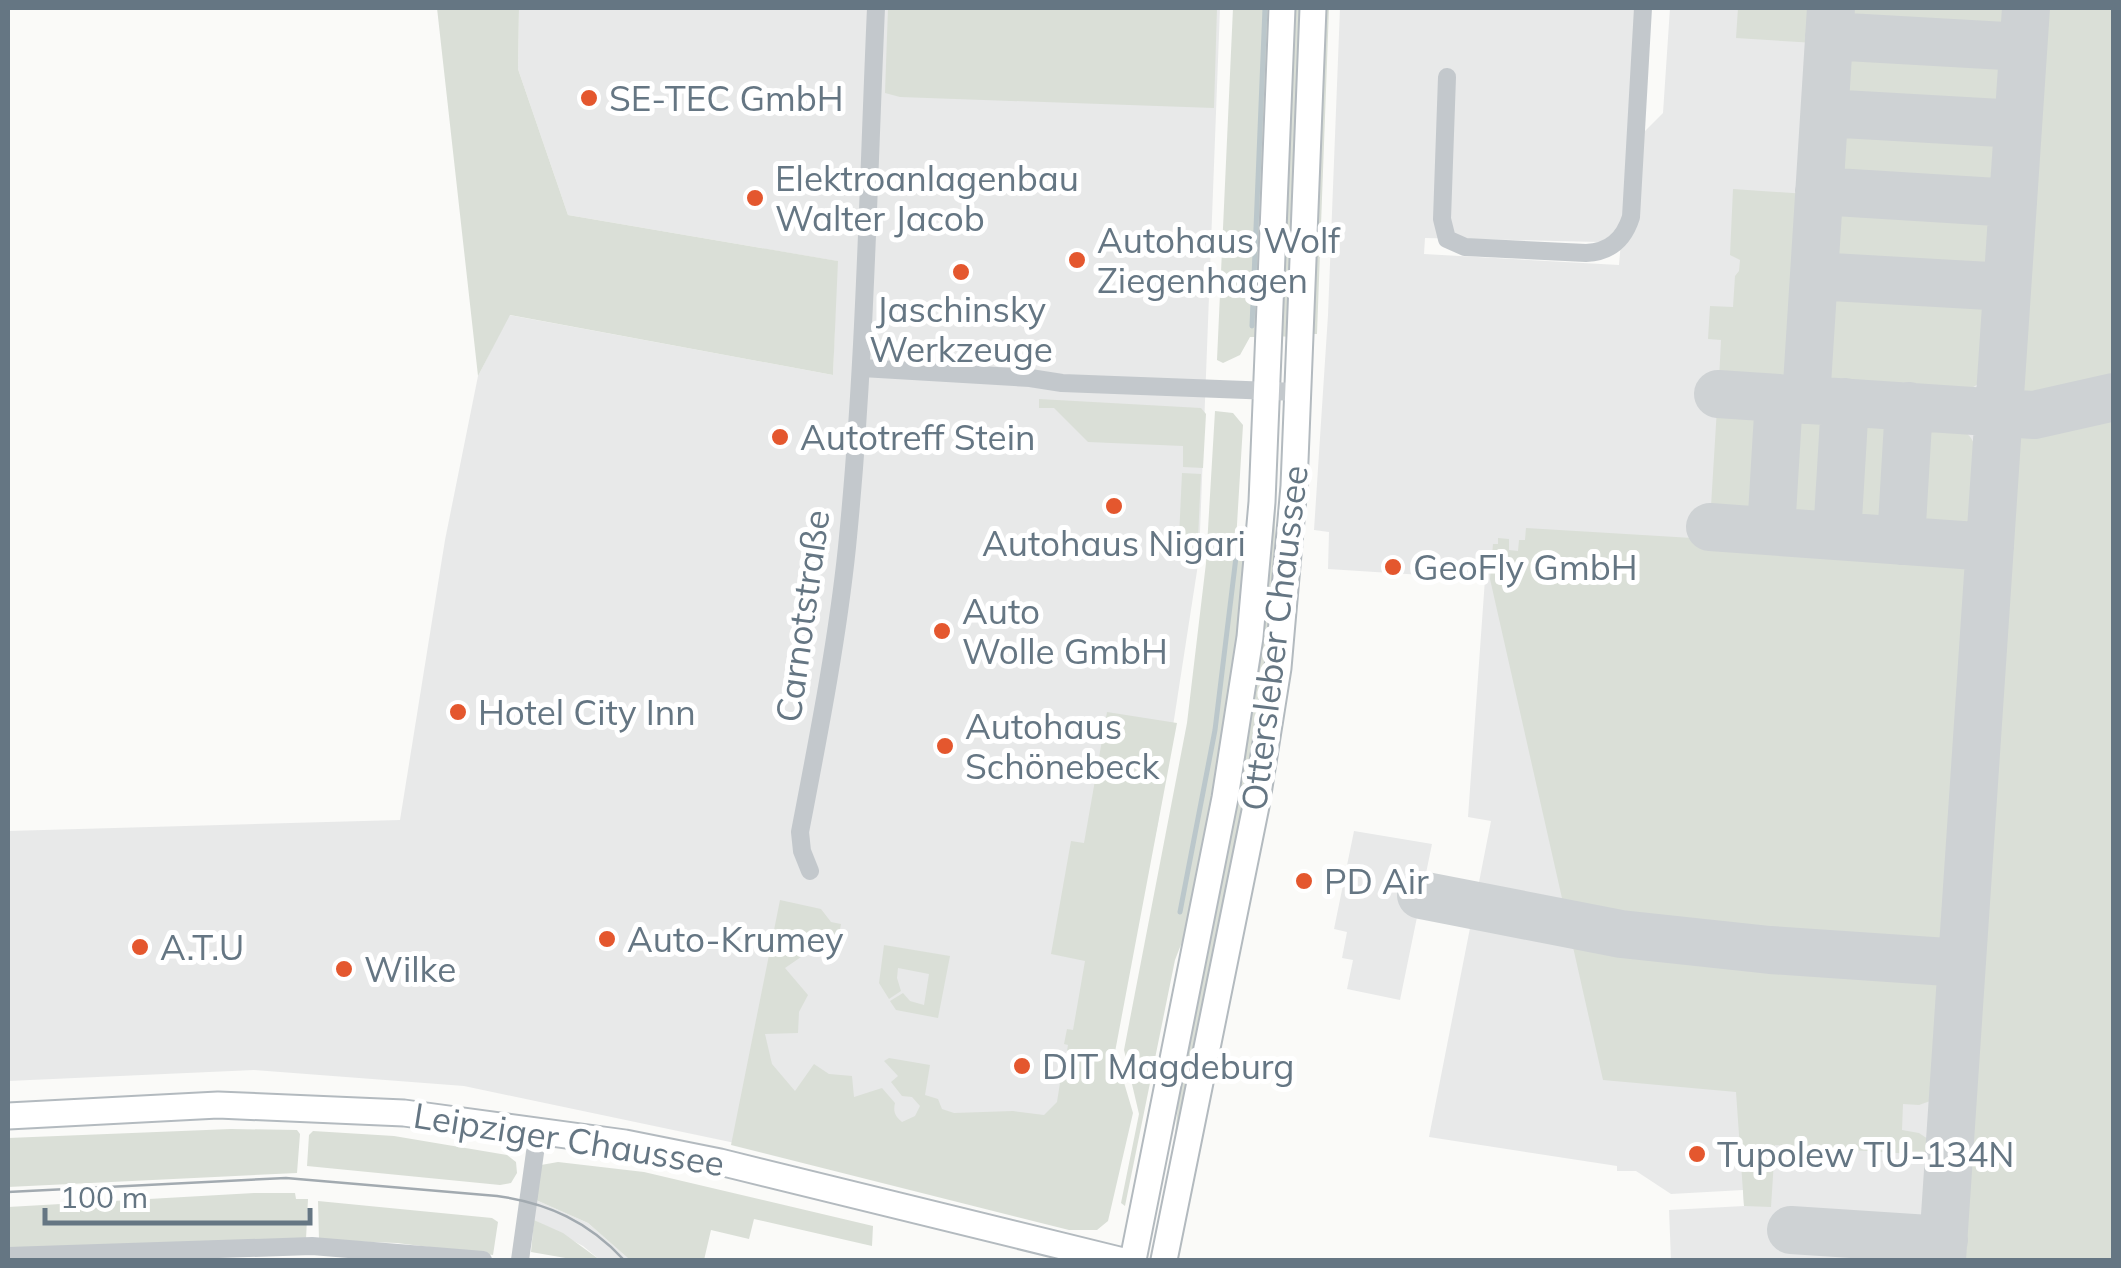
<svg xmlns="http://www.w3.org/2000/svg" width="2121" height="1268" viewBox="0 0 2121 1268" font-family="Mulish,sans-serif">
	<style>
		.built { fill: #e8e9e9; fill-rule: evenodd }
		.green { fill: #dadfd7 }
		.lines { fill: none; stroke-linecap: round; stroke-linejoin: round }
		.stream { stroke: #bbc7cb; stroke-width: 5 }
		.taxiway { stroke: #ced2d4; stroke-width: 48 }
		.secondary-casing { stroke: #b3babf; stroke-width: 29 }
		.minor { stroke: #c3c8cc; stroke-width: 18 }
		.secondary { stroke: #fff; stroke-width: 25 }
		.tram { stroke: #a2aab0; stroke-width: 2.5 }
		.poi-dot { fill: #e4572e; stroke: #fff; stroke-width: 4 }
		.labels { text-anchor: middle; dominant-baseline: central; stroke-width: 10; stroke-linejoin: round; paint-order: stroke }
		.poi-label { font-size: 35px; fill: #657683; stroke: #fff; text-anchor: start }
		.street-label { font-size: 35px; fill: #657683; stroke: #fff }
	</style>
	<rect width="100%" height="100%" fill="#fafaf8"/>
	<path class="built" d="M519,8h701l-21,550 -41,265 -49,231 20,61 -394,28 -271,-57 -210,-16 -246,11v-250l392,-11 45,-280 33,-164 31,-61 324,60 4,-114 -269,-46 -50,-146z
		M1340,8h296l-7,139 34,-34 7,-105h443v1252h-442l-2,-50 75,-4 -1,-16 -72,4 -35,-23h-19v-5l-188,-29 62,-316 -23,-4 17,-238 -157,-10 1,-37 -15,-2 14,-215zM1623,219l-4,46 -195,-11 1,-16 175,4 10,-6z
		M1354,831l78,13 -32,156 -53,-11 6,-29 -11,-2 5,-26 -13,-3z
		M536,1200l52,23 42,37h-30l-17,-14 -49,-26z"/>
	<path class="green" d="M437,8h82l-1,61 50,146 270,46 -5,114 -323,-60 -32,61z
		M888,8h329l-3,100 -314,-11 -15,-4z
		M1233,8h40l-13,329h-10l-10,18 -17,8 -6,-3z
		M1294,8h10l-14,329 -12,-1z
		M1329,8l-12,326h-8l16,-325z
		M1738,8h80l-3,35 -79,-5z
		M1846,8h160l-2,24 -159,-10z
		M2046,8h67v1252h-150l54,-830 6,-4h11l1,-20 -11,-2 -4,-5z
		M1842,49l160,11 -3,51 -160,-10z
		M1837,128l160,10 -5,51 -158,-10z
		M1733,189l74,5 -13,191 -75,-5 2,-40 -13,-1 2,-33 23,1 2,-31 4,-5 1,-11 -10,-5z
		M1832,206l159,9 -3,57 -160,-10z
		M1828,288l158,11 -6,83c-24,25 -123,8 -158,5z
		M1039,399l162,9 5,6 -3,54 -20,-1v-21l-95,-4 -34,-34h-15z
		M1717,408l234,17c15,6 23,11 25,28l-43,647 -14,5 -16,-1 -1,26 17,3 9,6v16l-153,-10 -4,62 -27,-1 -8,-114 -133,-12 -113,-501 3,-35h5v-6l11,1v11l9,1 1,-11h6l1,-12 183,11z
		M1215,411l18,2 10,12 -7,116 14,2 -11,98 -45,270 -19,49 -50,246 -4,-3 18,-89 -15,-64 63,-327 19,-160z
		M1273,455h4l-4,150 -13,116 -96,493 -4,-1 15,-77 6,-62z
		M1182,473l19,1 -4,86 -19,-1z
		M1107,712l70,11 -62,329 18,61 -25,108 -11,9h-28l-338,-85 49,-245 41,9 10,13 10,2 -6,33 -36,-16 2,16 -16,11 23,27 -9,17 -1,21 -33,1 7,30 23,27 19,-27 15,10 23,2 2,21 28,-9 13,15c-2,9 0,13 7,19l13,-6 5,-10 -8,-9 -10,-1 -11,-14 7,-6 -14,-15 5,-3 41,7 -5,30 13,4 4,10 12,4 59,-2 31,4 13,-13 3,-19 13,-30 -6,-2 1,-6 -4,-1 3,-15 6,1 12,-69 -34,-7 20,-113 13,2z
		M884,945l66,11 -12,62 -42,-8 -6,-9 13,-8 7,8 14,4 5,-31 -31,-6 -1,10 4,13 -12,8 -10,-16z
		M231,1129l66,1 3,4 -3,39 -289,14v-49z
		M313,1131l81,5 113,19 9,7 1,11 -6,10 -11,2 -193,-19 2,-31z
		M558,1162l86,10 229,54 -1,20 -118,-27 -5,20 -38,-9 -7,30h-74l-42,-37 -52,-23 5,-35z
		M254,1193h41l1,6h12l-2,40 -298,10v-42z
		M318,1201l174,17 6,4 -5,33 -96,-12 -78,-3z
		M534,1220l29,13 37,27h-23l-46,-8z"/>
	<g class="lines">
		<path class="stream" d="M1252,326l13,-318
			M1180,912l35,-182 21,-173"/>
		<path class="taxiway" d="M1829,36l194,11
			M1825,113l193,11
			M1819,191l194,12
			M1814,276l193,11
			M1718,394l316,21 80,-18
			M1806,400l25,-392
			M1710,527l280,20
			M1771,531l8,-133
			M1837,536l8,-134
			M1901,541l8,-135
			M1421,895l200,39 149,16 192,13
			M1791,1230l153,10
			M1942,1260l84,-1252"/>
		<defs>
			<path id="secondary" d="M8,1116l210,-11 186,8 221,30 95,19 399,98
				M1133,1260l92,-462 25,-161 12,-135 20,-494
				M1164,1260l92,-454 22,-138 16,-182 19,-478"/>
		</defs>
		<use href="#secondary" class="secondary-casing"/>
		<path class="minor" d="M1447,77l-5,142 5,20 18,8 121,6c24,-1 38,-14 45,-36l12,-209
			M862,368l168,10 32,5 236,9
			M810,871l-8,-20 -2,-19c18,-94 37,-189 47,-285 18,-179 21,-360 29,-539
			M8,1256l304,-10 171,14
			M520,1260l18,-129"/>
		<use href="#secondary" class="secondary"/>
		<path class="tram" d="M8,1192l278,-14 211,18c51,7 92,26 127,64"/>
	</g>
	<g class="poi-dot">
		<circle cx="589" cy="98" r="10"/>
		<circle cx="755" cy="198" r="10"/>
		<circle cx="1077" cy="260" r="10"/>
		<circle cx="961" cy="272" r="10"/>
		<circle cx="780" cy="437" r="10"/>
		<circle cx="1114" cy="506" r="10"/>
		<circle cx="1393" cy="567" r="10"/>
		<circle cx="942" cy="631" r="10"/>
		<circle cx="458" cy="712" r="10"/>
		<circle cx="945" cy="746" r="10"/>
		<circle cx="1304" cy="881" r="10"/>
		<circle cx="607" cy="939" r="10"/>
		<circle cx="140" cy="947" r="10"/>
		<circle cx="344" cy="969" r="10"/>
		<circle cx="1022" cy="1066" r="10"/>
		<circle cx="1697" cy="1154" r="10"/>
	</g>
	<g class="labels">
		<g class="poi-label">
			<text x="609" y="98">SE-TEC GmbH</text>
			<text x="775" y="178">Elektroanlagenbau<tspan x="775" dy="40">Walter Jacob</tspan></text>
			<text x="1097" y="240">Autohaus Wolf<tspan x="1097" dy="40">Ziegenhagen</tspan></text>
			<text x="961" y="309" text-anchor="middle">Jaschinsky<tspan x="961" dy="40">Werkzeuge</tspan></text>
			<text x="800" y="437">Autotreff Stein</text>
			<text x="1114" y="543" text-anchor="middle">Autohaus Nigari</text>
			<text x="1413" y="567">GeoFly GmbH</text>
			<text x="962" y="611">Auto<tspan x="962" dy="40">Wolle GmbH</tspan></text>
			<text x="478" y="712">Hotel City Inn</text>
			<text x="965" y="726">Autohaus<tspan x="965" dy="40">Schönebeck</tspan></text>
			<text x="1324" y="881">PD Air</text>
			<text x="627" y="939">Auto-Krumey</text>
			<text x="160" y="947">A.T.U</text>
			<text x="364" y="969">Wilke</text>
			<text x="1042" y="1066">DIT Magdeburg</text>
			<text x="1717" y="1154">Tupolew TU-134N</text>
		</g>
		<g class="street-label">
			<text transform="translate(802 616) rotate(-82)">Carnotstraße</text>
			<text transform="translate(1274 638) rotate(-83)">Ottersleber Chaussee</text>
			<text transform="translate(569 1139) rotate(9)">Leipziger Chaussee</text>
		</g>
	</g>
	<rect width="2121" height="1268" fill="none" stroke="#657683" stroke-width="20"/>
	<path d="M45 1208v15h265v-15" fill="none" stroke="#657683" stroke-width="5"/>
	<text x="60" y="1208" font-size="30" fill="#657683" stroke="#ffffff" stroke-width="8" paint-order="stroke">100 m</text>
</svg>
